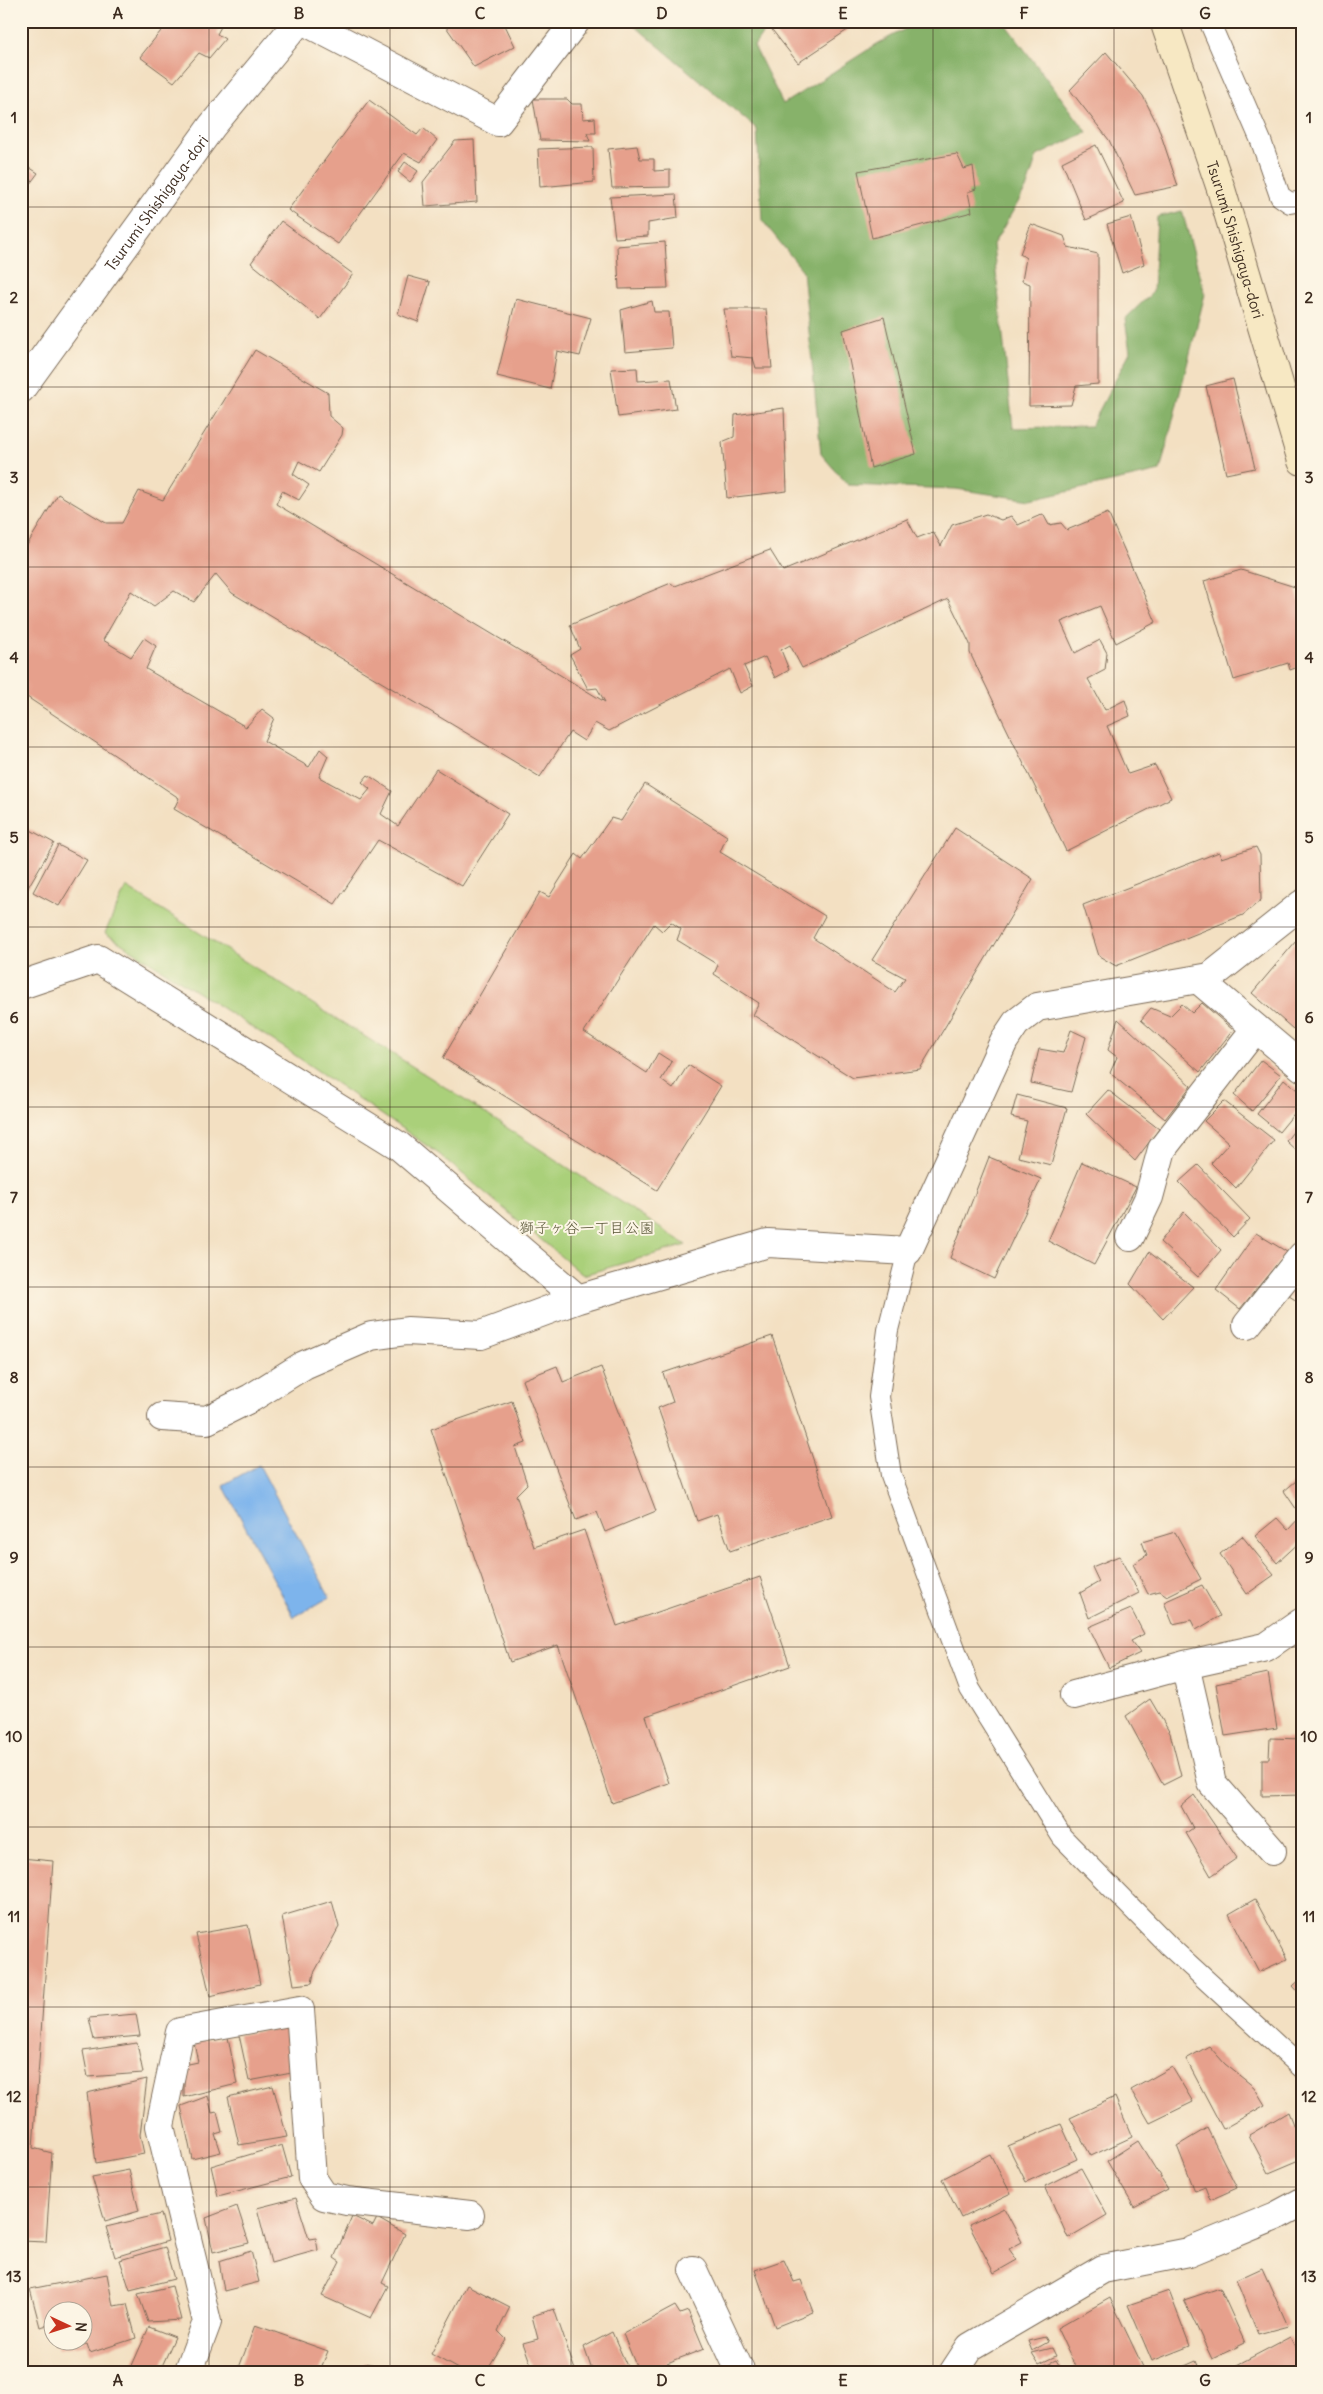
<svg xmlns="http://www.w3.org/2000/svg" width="1323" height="2394" viewBox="0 0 1323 2394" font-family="Delius,'Klee One',sans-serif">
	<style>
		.green { fill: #aad07a; stroke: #727d4c }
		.forest { fill: #87b26a; stroke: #616e44 }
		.water { fill: #7db4ec; stroke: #5c6f85 }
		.building { fill: #e6a08c }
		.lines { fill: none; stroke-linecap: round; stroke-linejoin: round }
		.service-casing { stroke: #7b6a57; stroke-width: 22 }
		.minor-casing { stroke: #7b6a57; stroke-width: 30 }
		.tertiary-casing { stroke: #7b6a57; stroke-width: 30 }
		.secondary-casing { stroke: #7b6a57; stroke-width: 30 }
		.service { stroke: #fff; stroke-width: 20 }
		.minor { stroke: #fff; stroke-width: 28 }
		.tertiary { stroke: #fff; stroke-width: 28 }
		.secondary { stroke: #f7e8c3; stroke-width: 28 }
		.grid { fill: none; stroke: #3b2a1e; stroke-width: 1; stroke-opacity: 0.55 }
		.labels { text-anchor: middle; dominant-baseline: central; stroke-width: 4; stroke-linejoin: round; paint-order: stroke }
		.street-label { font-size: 15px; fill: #3b2a1e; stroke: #fcf5e5 }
		.park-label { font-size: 15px; fill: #575435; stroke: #fcf5e5 }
		.neatline { fill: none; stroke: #3b2a1e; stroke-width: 2 }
		.grid-label { font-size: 16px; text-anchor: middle; font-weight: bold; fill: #3b2a1e }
	</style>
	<rect width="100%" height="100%" fill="#fcf5e5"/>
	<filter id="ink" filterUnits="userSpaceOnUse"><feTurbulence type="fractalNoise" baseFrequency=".02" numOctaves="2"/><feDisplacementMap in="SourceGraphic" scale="10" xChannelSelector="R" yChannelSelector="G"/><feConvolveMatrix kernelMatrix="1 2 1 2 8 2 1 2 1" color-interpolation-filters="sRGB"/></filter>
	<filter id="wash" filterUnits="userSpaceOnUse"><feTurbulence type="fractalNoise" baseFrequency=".0096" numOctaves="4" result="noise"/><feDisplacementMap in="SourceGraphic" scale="20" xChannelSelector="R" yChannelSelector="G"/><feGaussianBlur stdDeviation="1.12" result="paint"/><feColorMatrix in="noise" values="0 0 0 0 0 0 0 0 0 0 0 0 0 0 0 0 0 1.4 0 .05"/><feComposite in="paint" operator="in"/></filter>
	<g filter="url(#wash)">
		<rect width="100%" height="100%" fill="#f3e0c2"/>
		<path class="green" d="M126,887l305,191 255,167 -103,30 -144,-121 -156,-107 -178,-114z"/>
		<path class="forest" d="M629,21h142l-17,25 29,58 94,-60 43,-23h83l84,111 -50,24 -10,31 -34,58 20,183 78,-2 39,-74 -5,-33 28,-27 4,-75 25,-6 23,83 -45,177 -130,29 -74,-11 -108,-4 -27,-31 -18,-183 -41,-51 -5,-91z"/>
		<path class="water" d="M259,1465l71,132 -36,20 -71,-132z"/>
		<g id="blocks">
			<path class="building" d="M169,21h51l3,2 -6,11 8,5 -16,19 -10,-5 -25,29 -34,-25z
				M442,21h61l12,25 -41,21z
				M777,21h84l-63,42 -29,-37z
				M1106,52l37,44 15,30 20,60 -43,9 -26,-55 -39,-50z
				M533,99h34l5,5h10l1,15 12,-1 1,15h-9l3,8 -50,-1z
				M369,100l48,35 6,-7 14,12 -16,22 -17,-9 -66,91 -50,-34z
				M474,140l3,62 -52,4 -2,-24 32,-41z
				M1096,145l28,58 -38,17 -24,-58z
				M637,146l3,13h14v12l16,-1v17l-58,1 -4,-39z
				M593,147l1,35 -54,5 -2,-38z
				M957,154l7,15 9,-3 3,23 -8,3 4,20 -100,26 -14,-67z
				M21,162l17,11 -17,23z
				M405,162l13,9 -8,11 -12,-10z
				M676,194l2,24 -30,5v13l-33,2 -5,-41z
				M1131,217l13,47 -22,9 -15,-49z
				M281,221l72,53 -33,45 -69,-56z
				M1031,224l33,12 4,11 30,7v130l-22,2 -5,19 -42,1 1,-122 -8,-3 4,-23 -6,-4z
				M665,242l3,46 -49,1 -2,-43z
				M408,276l22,6 -12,40 -20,-8z
				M516,299l75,19 -11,38 -23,-5 -7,38 -53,-13z
				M652,301l2,11h15l3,36 -47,4 -4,-42z
				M724,309h42l6,59h-16l-3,-10 -22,-2z
				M884,317l32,137 -45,14 -28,-138z
				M255,350l73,43 1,23 14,12 -1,7 -23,37 -20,-11 -6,13 16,11 -10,15 -17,-9 -6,13 329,198 -8,-14 -9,1 -18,-34 10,-6 -10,-24 101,-42 4,3 95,-36 13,21 124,-52 10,19 16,-6 8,14 11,-21 34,-11 15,6 10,-4 7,9 25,-11 6,11 12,-2 6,7 41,-17 48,109 -40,21 -16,-37 -39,16 14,31 25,-13 7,13 -2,17 -17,9 17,31 20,-10 5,16 -23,10 21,48 27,-9 16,33 -105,53 -96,-198v-9l-22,-45 -146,69 -12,-23 -9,5 8,20 -14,8 -10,-21 -21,9 9,20 -13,7 -10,-24 -121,62 -14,-8 -11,18 -14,-9 -30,45 -308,-184 -16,-19 -22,28 -20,-11 -20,15 -23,-15 -28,49 28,17 13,-19 12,8 -10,23 100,58 16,-18 12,9 -10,23 45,26 11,-18 8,7 -9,21 42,23 9,-11 -8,-7 6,-7 24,16 -11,23 17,12 38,-57 72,45 -46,72 -84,-46 -43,64 -161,-95 5,-11 -158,-105v-138l37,-61 48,29h16l17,-32 24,9z
				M637,368l1,13 33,-2 5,30 -58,8 -7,-48z
				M1233,379l22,89 -29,6 -20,-88z
				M784,408l3,83 -60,7 -5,-56 12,-5 1,-22z
				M1241,570l54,17 7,23v50l-4,7 -8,3 -2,-7 -54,17 -30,-99z
				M645,784l82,52 -7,16 105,64 -12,22 82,54 10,-14 -33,-18 83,-132 78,51 -113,190 -67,9 -100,-63 6,-12 -45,-29 4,-9 -41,-25 4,-11 -10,-7 -9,9 -8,-7 -70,108 63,41 11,-20 14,9 -11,18 12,9 15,-24 33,21 -64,104 -214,-132 97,-166 9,5 27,-43 6,5 29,-41 10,3z
				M27,828l27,15 -27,46 -6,-4v-45z
				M58,845l29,15 -28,46 -26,-14z
				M1256,847l4,8 1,45 -18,15 -127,51 -17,-10 -16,-51 136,-53 2,6z
				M1302,934v83l-9,12 -41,-36z
				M1202,1003l31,27 -33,42 -59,-52 10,-12 19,8 12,-12 10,9z
				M1118,1019l73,67 -26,33 -55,-46 7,-16 -9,-7z
				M1071,1030l15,7 -15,55 -40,-9 8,-34 24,4z
				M1261,1060l20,15 -29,36 -18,-16z
				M1284,1079l18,15v10l-23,28 -22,-18z
				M1108,1090l51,39 -24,32 -49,-47z
				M1017,1095l50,13 -16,57 -33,-8 9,-36 -16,-4z
				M1224,1101l50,39 -38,48 -25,-25 18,-20 -25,-22z
				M1302,1120v36l-16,-15z
				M989,1157l52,22 -47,100 -44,-21z
				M1082,1162l54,25 -42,78 -46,-24z
				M1198,1165l52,54 -17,18 -54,-55z
				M1184,1212l37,38 -23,27 -38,-35z
				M1256,1233l31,19 -47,57 -24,-19z
				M1149,1252l44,35 -30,32 -33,-35z
				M1302,1279v25l-13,-8z
				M772,1336l60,180 -102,35 -13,-37 -20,7 -39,-113 15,-6 -10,-29z
				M557,1366l6,16 38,-15 55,144 -51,21 -8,-20 -21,8 -54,-140z
				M512,1401l14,42 -11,4 12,37 -11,11 18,52 50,-17 33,96 143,-49 30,89 -144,50 23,67 -57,20 -54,-158 -48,17 -79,-233z
				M1302,1476v64l-25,23 -22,-27 22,-18 11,12 13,-14 -17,-25z
				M1175,1532l26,47 -34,17 -7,-5 -12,3 -15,-30 14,-9 -5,-13z
				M1242,1536l32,39 -27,19 -27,-40z
				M1119,1556l20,37 -50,25 -9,-25 19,-11 -7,-15z
				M1202,1585l18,31 -24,14 -5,-10 -18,4 -9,-22z
				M1131,1609l13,25 -13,7 9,12 -31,15 -20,-41z
				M1268,1673l9,55 -52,8 -9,-52z
				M1150,1699l20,34 11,43 -18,9 -37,-69z
				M1270,1738l32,1v56l-40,1v-37h7z
				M1194,1795l43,63 -26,18 -25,-43 7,-5 -12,-22z
				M21,1858l32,3 -20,287 19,5 -6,89 -25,-1z
				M1255,1899l32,60 -28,13 -30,-58z
				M332,1901l7,26 -25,46 -2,10 -18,2 -12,-69z
				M248,1925l12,59 -50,12 -14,-62z
				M1302,1978v18l-9,-10z
				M136,2014l4,22 -46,4 -5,-22z
				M290,2026l7,46 -48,9 -10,-46z
				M228,2037l9,47 -53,13v-32l14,-3 -4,-20z
				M137,2043l6,30 -55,4 -5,-26z
				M1209,2046l16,18 29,23 11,18 -42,24 -37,-70z
				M1172,2067l21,35 -43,21 -19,-33z
				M147,2079l-7,56 4,19 -48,9 -9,-70z
				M273,2086l14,51 -48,8 -11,-48z
				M208,2096l4,17 5,-1 5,20 -7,2 6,18 -29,7 -11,-53z
				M1115,2097l17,40 -41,19 -21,-38z
				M1288,2112l6,15 8,-1v33l-33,14 -20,-38z
				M1061,2124l16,35 -51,23 -18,-36z
				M1207,2128l30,60 -27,12 -5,-13 -10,4 -18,-45z
				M1138,2141l30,48 -34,18 -27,-46z
				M282,2145l9,32 -73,19 -7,-30z
				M990,2154l21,40 -50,24 -19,-39z
				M1081,2168l26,47 -39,23 -23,-52z
				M129,2170l10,41 -34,10 -13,-44z
				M296,2198l13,41 7,-1 2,12 -47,13 -14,-55z
				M237,2206l12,37 -36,9 -7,-34z
				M1004,2208l18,34 -13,7 8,11 -23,13 -25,-48z
				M161,2214l7,27 -53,16 -9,-30z
				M352,2216l21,10 4,-8 28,16 -23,49 6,3 -17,32 -49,-22 18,-34 -6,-4z
				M165,2247l9,32 -44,11 -10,-30z
				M251,2251l8,31 -35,9 -5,-30z
				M784,2260l10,22 7,-2 12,32 -38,15 -20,-57z
				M1262,2268l26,58 -30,8 -22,-54z
				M107,2274l6,32 14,-2 9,34 -46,15 -3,-9 -28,5 -2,-7h25v-30h-30v12l-12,3 -10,-38z
				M467,2285l43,22 -12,24 8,8 -21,34h-20l-34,-19z
				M172,2286l9,34 -33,2 -10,-28z
				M1220,2288l25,55 -33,16 -28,-59z
				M1169,2291l21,55 -38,15 -24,-56z
				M1110,2298l33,69 -12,6h-53l-21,-45z
				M675,2306l5,8 8,-3 16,38 -37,14 7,10h-35l-16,-39z
				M554,2309l22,64h-42l-11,-30 15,-4 -6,-23z
				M255,2325l73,26 -9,22h-82z
				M149,2327l26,10 -16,36h-22l-7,-3z
				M612,2332l18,41h-37l-9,-26z
				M1045,2337l3,5 -16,9 -4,-10z
				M1290,2337l12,24v11l-67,1 -2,-6z
				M1052,2348l4,8 -17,8 -7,-11z
				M1056,2360l8,13h-21l-3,-6z
				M1196,2361l5,12h-32z
				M364,2363l35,6 -1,4h-38z"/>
		</g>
	</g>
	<g filter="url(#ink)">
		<use href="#blocks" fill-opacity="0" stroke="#7b6a57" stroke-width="1"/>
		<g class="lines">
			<defs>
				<path id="service" d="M1209,21l52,120 19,55 10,7 12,-2
					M908,1251l-20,79 -9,67 12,78 79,214 92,148 107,109 133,122"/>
				<path id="minor" d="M304,21l194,101 78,-101
					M1199,980l103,87
					M21,985l77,-26 301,187 179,153 190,-56 140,8 96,-210 12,-18 21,-16 173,-30 92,-73
					M1130,1237l19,-40 13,-48 94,-121
					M1247,1325l55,-69
					M162,1417l45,3 44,-22 53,-33 67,-29 36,-5 74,4 97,-36
					M1185,1665l27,118 60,68
					M1074,1695l111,-30 81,-18 36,-25
					M693,2270l48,103
					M188,2373l19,-51 -47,-196 20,-94 120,-22 12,168 12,18 23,5 123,14
					M953,2373l17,-26 133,-78 86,-17 87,-36 26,-14"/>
				<g id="tertiary">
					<path id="s1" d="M21,389l191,-263 87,-105"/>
				</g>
				<g id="secondary">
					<path id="s2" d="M1164,21l57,168 81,272"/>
				</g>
			</defs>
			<use href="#service" class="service-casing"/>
			<use href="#minor" class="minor-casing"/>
			<use href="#tertiary" class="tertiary-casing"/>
			<use href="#secondary" class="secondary-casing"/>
			<use href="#service" class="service"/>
			<use href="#minor" class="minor"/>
			<use href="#tertiary" class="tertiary"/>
			<use href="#secondary" class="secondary"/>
		</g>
	</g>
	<path class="grid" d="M209,21v2352M390,21v2352M571,21v2352M752,21v2352M933,21v2352M1114,21v2352M21,207h1281M21,387h1281M21,567h1281M21,747h1281M21,927h1281M21,1107h1281M21,1287h1281M21,1467h1281M21,1647h1281M21,1827h1281M21,2007h1281M21,2187h1281"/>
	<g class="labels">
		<g class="street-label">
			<text stroke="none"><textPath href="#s1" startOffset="230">Tsurumi Shishigaya-dori</textPath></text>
			<text stroke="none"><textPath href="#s2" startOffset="230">Tsurumi Shishigaya-dori</textPath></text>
		</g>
		<g class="park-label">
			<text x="587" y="1227">獅子ヶ谷一丁目公園</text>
		</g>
	</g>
	<rect width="1323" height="2394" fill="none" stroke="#fcf5e5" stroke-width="55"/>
	<g transform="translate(68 2326) rotate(94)"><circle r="24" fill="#fcf5e5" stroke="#afa495"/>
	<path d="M0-4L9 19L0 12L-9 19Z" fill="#c8321e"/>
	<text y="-8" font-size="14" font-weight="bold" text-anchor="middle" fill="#3b2a1e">N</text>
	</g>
	<rect x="28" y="28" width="1268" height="2338" class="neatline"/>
	<g class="grid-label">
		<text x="118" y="19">A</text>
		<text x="299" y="19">B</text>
		<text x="480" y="19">C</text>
		<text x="662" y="19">D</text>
		<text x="843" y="19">E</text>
		<text x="1024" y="19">F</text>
		<text x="1205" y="19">G</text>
		<text x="14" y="123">1</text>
		<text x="1309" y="123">1</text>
		<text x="14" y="303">2</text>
		<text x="1309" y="303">2</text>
		<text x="14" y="483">3</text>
		<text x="1309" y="483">3</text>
		<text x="14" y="663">4</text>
		<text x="1309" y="663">4</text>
		<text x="14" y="843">5</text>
		<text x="1309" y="843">5</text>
		<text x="14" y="1023">6</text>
		<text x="1309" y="1023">6</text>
		<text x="14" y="1203">7</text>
		<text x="1309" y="1203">7</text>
		<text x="14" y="1383">8</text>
		<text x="1309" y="1383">8</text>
		<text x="14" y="1563">9</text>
		<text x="1309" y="1563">9</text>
		<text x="14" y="1742">10</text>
		<text x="1309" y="1742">10</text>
		<text x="14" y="1922">11</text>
		<text x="1309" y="1922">11</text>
		<text x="14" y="2102">12</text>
		<text x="1309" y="2102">12</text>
		<text x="14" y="2282">13</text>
		<text x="1309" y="2282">13</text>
		<text x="118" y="2386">A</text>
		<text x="299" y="2386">B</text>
		<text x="480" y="2386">C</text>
		<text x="662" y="2386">D</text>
		<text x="843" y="2386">E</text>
		<text x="1024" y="2386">F</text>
		<text x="1205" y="2386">G</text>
	</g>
</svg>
